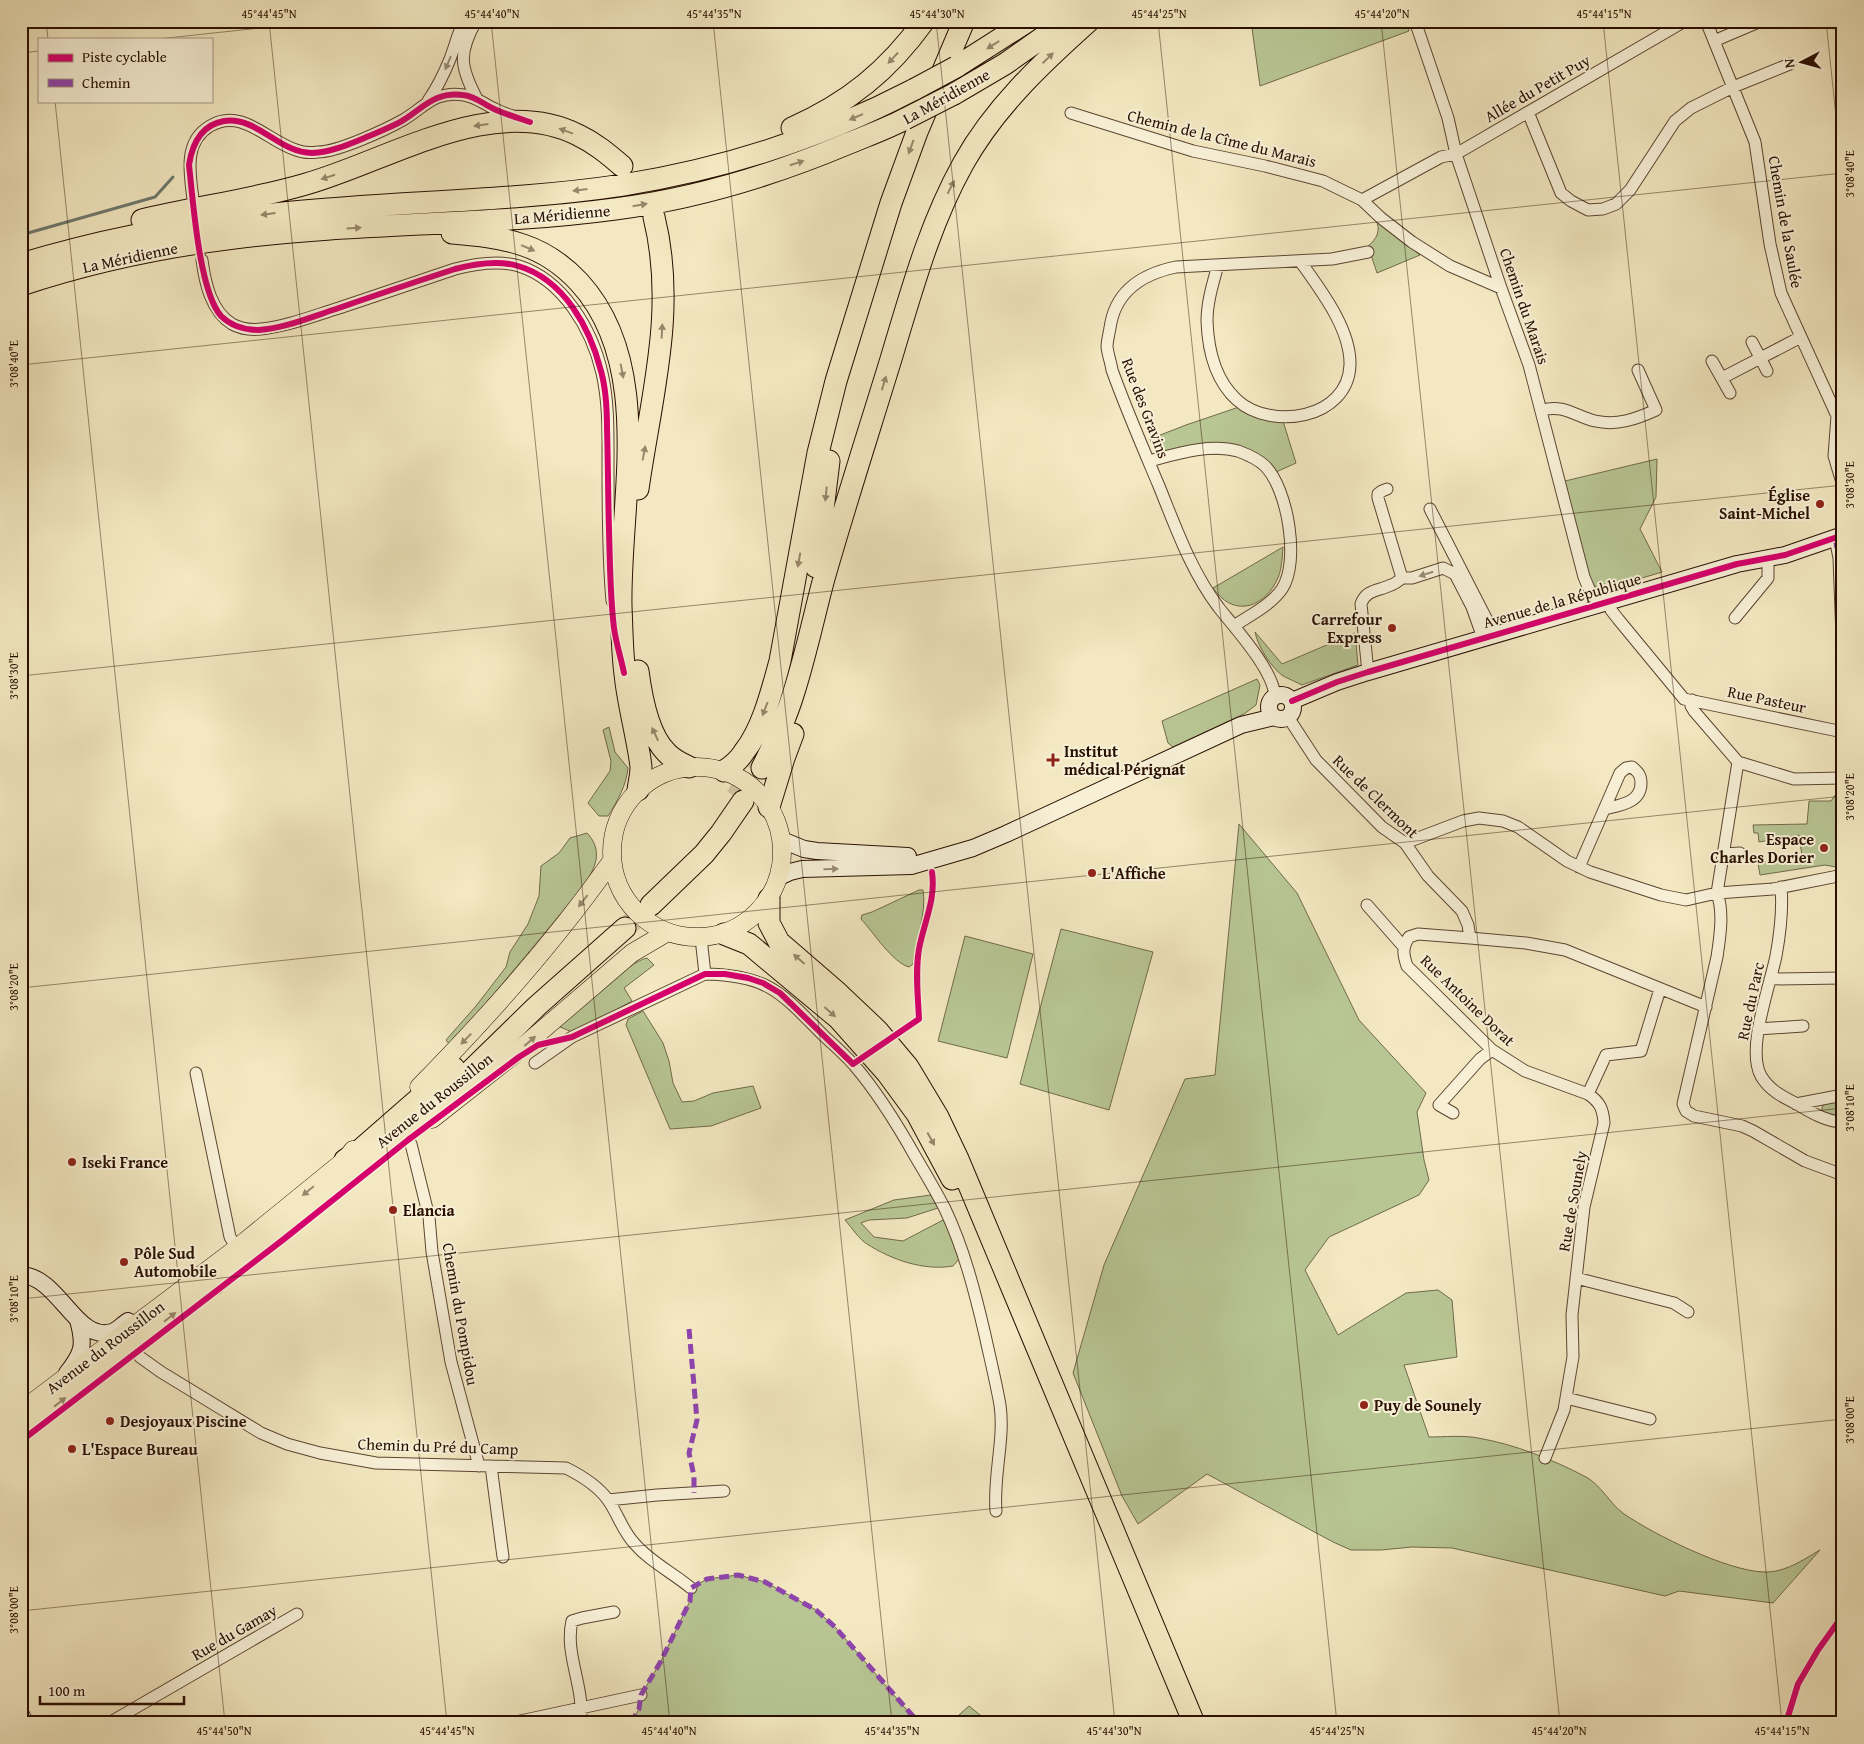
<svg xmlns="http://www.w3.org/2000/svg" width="1864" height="1744" viewBox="0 0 1864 1744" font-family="'Gentium Book Plus',serif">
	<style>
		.green { fill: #b8c694; stroke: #706a4a }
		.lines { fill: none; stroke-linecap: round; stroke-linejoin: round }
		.stream { stroke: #6e796e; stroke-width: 3 }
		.highway-tunnel { stroke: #d5c7a4; stroke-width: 21; stroke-dasharray: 21 11; stroke-linecap: butt }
		.street-casing { stroke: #5c4530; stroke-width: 13 }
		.secondary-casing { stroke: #290f00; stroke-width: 18 }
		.primary-casing { stroke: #290f00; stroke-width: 19 }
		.highway-casing { stroke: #290f00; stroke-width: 23 }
		.street { stroke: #f7f0d7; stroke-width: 11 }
		.secondary { stroke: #f7f0d7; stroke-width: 16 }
		.primary { stroke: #f3e8c1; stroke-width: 18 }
		.highway { stroke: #f3e8c1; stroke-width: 21 }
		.highway-bridge-casing { stroke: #290f00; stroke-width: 23; stroke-linecap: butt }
		.highway-bridge { stroke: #f3e8c1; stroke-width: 21 }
		.quiet { stroke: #8e44ad; stroke-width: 5; stroke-dasharray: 10 5; stroke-linecap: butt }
		.cycleway-casing { stroke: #f7f0d7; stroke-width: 9 }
		.cycleway { stroke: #d6006c; stroke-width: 6 }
		.oneway { fill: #98866a }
		.oneway2 { fill: #9a8b76 }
		.ticks { fill: none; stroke: #290f00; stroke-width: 1; stroke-opacity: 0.45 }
		.poi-dot { fill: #8f2418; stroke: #f7f0d7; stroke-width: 2 }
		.labels { text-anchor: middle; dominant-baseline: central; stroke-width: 4; stroke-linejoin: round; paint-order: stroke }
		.street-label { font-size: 16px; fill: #290f00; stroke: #f7f0d7 }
		.poi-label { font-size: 16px; font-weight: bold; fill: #290f00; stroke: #f7f0d7; text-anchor: start }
		.neatline { fill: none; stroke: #290f00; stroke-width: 2 }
		.ticks-label { font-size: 12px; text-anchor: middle; fill: #290f00 }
	</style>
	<rect width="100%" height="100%" fill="#f3e8c1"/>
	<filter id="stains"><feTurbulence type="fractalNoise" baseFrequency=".004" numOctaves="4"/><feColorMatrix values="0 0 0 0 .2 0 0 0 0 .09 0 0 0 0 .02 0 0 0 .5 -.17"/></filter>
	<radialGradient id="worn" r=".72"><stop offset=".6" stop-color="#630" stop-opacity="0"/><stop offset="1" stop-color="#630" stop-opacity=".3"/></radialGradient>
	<path class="green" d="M1251,21h155l3,10 -149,55z
		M1376,220l44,35 -43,18 -9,-27c9,-7 13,-16 8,-26z
		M1239,407c13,7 28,17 44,14l13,42 -20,9 -19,-17 -93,-2c-8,-2 -11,-6 -14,-14l36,-14z
		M1657,459l-1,38 -16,32 22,43 -63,19 -11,-13 -23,-97z
		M1283,547c-1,12 -1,24 -7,35 -15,28 -44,34 -63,6z
		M1255,632l27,32 73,-31 3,32 -56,20c-6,-3 -13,-6 -19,-9 -12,-9 -25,-29 -28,-44z
		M1257,679l3,6 -4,20 -12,9 -71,33 -5,-4 -6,-22z
		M609,727l6,25 13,16c-2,18 -10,32 -20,48h-9l-11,-13 22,-32 1,-10 -8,-31z
		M1843,784v89l-7,-6 -11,-2 -65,10 -2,-12 44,-7 -3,-21 -40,7 -1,-9h-4l-1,-8 54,-1 2,-23h22z
		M1239,824l58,69 62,127 67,73 -9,19 7,48 5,20 -10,15 -90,42 -24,33 33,65 68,-42 32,-3 14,10 5,57 -53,8 25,72c16,0 34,-2 49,1 36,6 76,22 108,39 15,8 24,27 38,37 31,21 103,57 140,58 20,1 39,-12 56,-22l-47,53 -94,-12 -14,5 -213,-48 -40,-1 -31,3h-30l-18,-8 -126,-68 -69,50 -16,-28 -49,-123 31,-108 81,-186 30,-4z
		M587,833c7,7 11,17 9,27 -4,21 -30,46 -43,63 -34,41 -68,82 -103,122l-4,-5 30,-34 30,-39 4,-15 18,-28 11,-28 2,-30 18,-13 11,-15z
		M919,890h4c4,24 -8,50 -10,74l-4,3c-16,-4 -36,-35 -48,-48l1,-4 10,-3z
		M1061,929l92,23 -44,158 -89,-26z
		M965,936l68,18 -26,104 -69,-17z
		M647,958l7,7 -30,23 8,13 -49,27 -11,4 -14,-6c18,-16 69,-64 89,-68z
		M643,1011l20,32 6,18 4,22 9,19 12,-1 19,-8 40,-7 8,22 -50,18 -41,3 -44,-104 2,-6z
		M1843,1101v17l-18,-5 -3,-3v-3l3,-3z
		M931,1195l7,13 -31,10 -38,2 -8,3 13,14 29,4 42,-22 14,40 -6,7c-29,5 -61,-6 -86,-22 -8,-5 -15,-16 -22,-24l49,-20z
		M738,1575l27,7 51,28 19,17 70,81 20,15h-294l8,-14 2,-14 20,-34 29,-60 1,-13 16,-9z
		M969,1706l21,17h-40z"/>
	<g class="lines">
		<path class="stream" d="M21,235l134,-38 18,-20"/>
		<path class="highway-tunnel" d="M736,797l21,-34
			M625,928l26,-23"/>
		<defs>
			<path id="street" d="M476,21c-18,32 -16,46 1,78
				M1415,21l33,97 8,36 45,134 28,77 55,212 12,28
				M1706,21l49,121 15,102 11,49 56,123 -3,40 9,30
				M1714,41l47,-20
				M428,101c9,-13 16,-27 22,-42 5,-13 8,-26 14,-38
				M1528,112l33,81 10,8 17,9 15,-1 13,-5 14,-14 45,-69 16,-13 42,-21 57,-23
				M1071,113l122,38 72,15 58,15 39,19 19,18 31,24 38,24 51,22
				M193,199c-3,-25 -10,-57 17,-73 32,-19 57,15 86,24 7,3 15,3 22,2 20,0 67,-22 85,-32 21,-12 31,-30 61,-25 12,2 20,9 31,14 6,3 14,6 21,8
				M1362,200l79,-43 15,-3 229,-133
				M202,260c3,23 9,51 30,64 9,5 20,6 29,5 27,-3 52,-13 78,-21 38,-13 77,-26 116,-39 19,-5 44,-9 64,-3 44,14 73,63 83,107 7,30 6,63 6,95 0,44 0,89 4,133
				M1218,265c-5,18 -11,37 -11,56 1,28 8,59 30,79 34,31 111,19 113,-35 1,-36 -30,-76 -50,-104
				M1752,342l15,29
				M1712,361l18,32
				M1722,378l79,-41
				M1542,410c23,-6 32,6 53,11 22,5 41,-2 61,-11l-18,-40
				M1149,461c27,-7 61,-18 89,-10 8,3 21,9 27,15 23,23 35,96 17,123 -11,16 -32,26 -48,37
				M1387,489l-5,2 -4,3v4l24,80
				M1430,509l59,115 4,11
				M1835,538l4,20 4,105
				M1608,601l3,9 7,9 66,80 159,33
				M1735,618l33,-40v-20
				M1368,672l-7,-68c5,-15 18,-13 30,-19 4,-1 7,-4 11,-7h10l31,-10 12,6 17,33 11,31
				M1275,696c-2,-26 -39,-67 -56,-88 -28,-37 -43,-80 -60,-122 -16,-38 -33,-77 -47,-116 -1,-7 -4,-15 -5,-23 0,-6 2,-13 3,-19 5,-37 32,-54 66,-61l156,-8 36,-7
				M1692,700l-1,6 3,5 44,51
				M1288,717l28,43 66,67 23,16 23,33 34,35 6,14 2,13 56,5 39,7 141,57
				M1738,762l-21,131c7,19 3,44 0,64l-34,147 3,7 8,5 48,10 11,5 52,30 38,14
				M1738,762l56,17 49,-1
				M1405,843l58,-22 16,-3 24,3 15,6 49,34 23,11 71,23 25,5 31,-7 56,-4 70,-14
				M1723,854l17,-1
				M1579,867l41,-94 6,-5 6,-1c6,5 9,8 9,16 0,20 -21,22 -36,26
				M1781,887c2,22 -1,47 -5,69 -6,30 -30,93 -15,120 8,14 22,21 36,28 13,8 30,18 46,18
				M1367,905l36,41
				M701,938l4,36
				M1470,938l-52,-4 -9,3c-7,11 -6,17 -2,29l85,84 33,21 63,23
				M1770,979l73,-1
				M1758,1029l45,-3
				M535,1063l37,-26 133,-63c64,1 76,19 119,62 10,9 21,19 30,29 24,28 43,59 61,91 10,17 21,35 30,53 19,40 30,83 40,126 5,23 11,47 15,70 5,35 -7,70 -4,106
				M196,1073l34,164 7,11
				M1796,1104l47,-9
				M1453,1113l-14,-8 41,-46 12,-9
				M407,1138l4,6 18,73 3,35 19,110 28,104
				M1576,1278l98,25 14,9
				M132,1347l8,10 21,15 100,61 26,11 33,9 56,10 190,5c16,8 32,18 42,32 10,14 14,30 26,43 16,19 38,29 57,45
				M1566,1398l84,21
				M1545,1458l19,-48 5,-30 4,-23 -1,-42 12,-108 20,-84c-1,-14 -4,-21 -16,-29l18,-39 35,-4 19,-62
				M491,1466l12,91
				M608,1500l49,-5 67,-4
				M21,1709l7,14
				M109,1723l188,-109
				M511,1723l130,-28
				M580,1723c6,-34 -16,-68 -8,-102l10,-3 32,-6"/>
			<path id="secondary" d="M1269 707a12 12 0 1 1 24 0a12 12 0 1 1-24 0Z
				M1292,701l45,-19 31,-10 369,-108 48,-9 58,-20
				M782,840l22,9 13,2 91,5
				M779,877l11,-5 12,-3 109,-3 62,-18 33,-14 235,-109 33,-8
				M21,1275c38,1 55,68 91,57 6,-2 11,-8 16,-11
				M67,1373c16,-20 18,-28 11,-53"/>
			<path id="primary" d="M612 852a85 85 0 1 1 170 0a85 85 0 1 1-170 0Z
				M419,1087c69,-70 135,-144 192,-225
				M432,1119l80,-63 120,-103 34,-20
				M21,1411l216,-163 108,-88 8,-10
				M21,1432l203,-156"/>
			<path id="highway" d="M956,67l72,-46
				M954,94l51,-30 61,-43
				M792,128c56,-25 96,-57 132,-107
				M142,220c54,-13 110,-20 164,-36 82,-23 187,-92 272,-49 17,8 30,19 44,31
				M452,233c24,2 48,4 71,12 21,7 41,21 56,37 77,84 40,221 42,324 1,22 1,46 4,68 2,21 7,42 11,63 2,10 4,20 5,30 0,8 -2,15 -3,23
				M21,264c85,-26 173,-42 262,-51 113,-12 227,-11 340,-28 101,-16 202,-49 292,-96
				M21,285c69,-23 141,-38 213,-47 127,-16 255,-12 381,-29 79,-10 158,-34 232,-65 19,-8 39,-15 58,-25
				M638,489c13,-92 39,-179 16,-272
				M816,567l13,-106
				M638,671c3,23 10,63 28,81 6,7 14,11 23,15
				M762,768c12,-24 23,-47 31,-73 12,-37 20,-75 30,-113 21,-74 45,-148 68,-223 20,-66 38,-134 72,-195 31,-56 78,-100 126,-143
				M724,771c8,-5 15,-11 20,-19 19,-24 28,-62 36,-91l38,-208 18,-72 55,-178 26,-71 47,-111
				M769,807l15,-49 9,-24
				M769,899v24l10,19 59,51 39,37 31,37 30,50 20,42 236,564
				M651,905l53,-51 17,-21 22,-32
				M724,934l25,10 90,75 48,54 30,41 35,65
				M345,1160l14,-9 95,-83
				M214,1284l3,-8 122,-91 58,-47 60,-54 80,-78 88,-78"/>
		</defs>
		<use href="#street" class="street-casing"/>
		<use href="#secondary" class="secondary-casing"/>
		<use href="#primary" class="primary-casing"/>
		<use href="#highway" class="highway-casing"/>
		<use href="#street" class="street"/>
		<use href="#secondary" class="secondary"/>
		<use href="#primary" class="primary"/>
		<use href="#highway" class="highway"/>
		<defs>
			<path id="highway-bridge" d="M915,89l41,-22
				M905,119l49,-25"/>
		</defs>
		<use href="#highway-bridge" class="highway-bridge-casing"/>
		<use href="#highway-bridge" class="highway-bridge"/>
		<path class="quiet" d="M1841,481l2,5
			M1835,538l4,20
			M689,1329l8,91 -8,33 5,23v17
			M631,1723l8,-14 2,-14 20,-34 29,-60 1,-13 16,-9 31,-4 27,7 51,28 19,17 84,96"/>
		<defs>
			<path id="cycleway" d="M530,122c-12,-4 -25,-8 -36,-13 -11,-5 -19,-13 -31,-14 -28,-3 -38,11 -58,24 -10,7 -21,10 -31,15 -20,8 -40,18 -62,19 -33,0 -55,-37 -88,-32 -23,4 -32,24 -35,44 4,35 10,126 32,151 10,10 25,14 38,14 26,-2 52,-13 77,-21 40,-14 79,-27 119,-40 19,-5 43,-9 63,-3 46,13 72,62 83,105 5,18 6,38 6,57 1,34 1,68 2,102 1,33 1,66 5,98 2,15 7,30 10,45
				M1292,701l45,-19 31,-10 369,-108 48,-9 58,-20
				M21,1441l263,-202 124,-99 111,-83 19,-12 34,-8 133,-63h20l23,4 15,5 17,10 73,71 66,-45c-1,-23 -4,-47 0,-70 5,-27 17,-49 13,-77
				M1786,1723l12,-39 20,-34 25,-35"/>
		</defs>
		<use href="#cycleway" class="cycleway-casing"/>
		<use href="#cycleway" class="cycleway"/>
	</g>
	<defs><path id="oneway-solid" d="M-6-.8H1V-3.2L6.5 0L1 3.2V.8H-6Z" transform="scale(1.25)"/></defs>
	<g class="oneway">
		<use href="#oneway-solid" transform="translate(993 45) rotate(148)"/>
		<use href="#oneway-solid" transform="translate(893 58) rotate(133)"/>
		<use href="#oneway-solid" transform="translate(1048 58) rotate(-44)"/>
		<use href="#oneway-solid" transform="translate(856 117) rotate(157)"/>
		<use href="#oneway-solid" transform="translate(481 125) rotate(172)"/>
		<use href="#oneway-solid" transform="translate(566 131) rotate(-160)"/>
		<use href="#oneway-solid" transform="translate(911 147) rotate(110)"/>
		<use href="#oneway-solid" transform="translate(797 163) rotate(-18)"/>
		<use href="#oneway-solid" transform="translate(328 177) rotate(162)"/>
		<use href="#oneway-solid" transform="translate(951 187) rotate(-63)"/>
		<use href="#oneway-solid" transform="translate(580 190) rotate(173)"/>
		<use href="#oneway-solid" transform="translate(640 205) rotate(-10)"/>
		<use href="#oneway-solid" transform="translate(268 214) rotate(173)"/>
		<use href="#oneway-solid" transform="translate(354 228) rotate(-4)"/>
		<use href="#oneway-solid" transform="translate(528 248) rotate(23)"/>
		<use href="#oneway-solid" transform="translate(662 331) rotate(-87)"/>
		<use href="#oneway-solid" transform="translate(622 371) rotate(79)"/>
		<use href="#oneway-solid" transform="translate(884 383) rotate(-73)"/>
		<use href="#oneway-solid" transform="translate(644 453) rotate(-79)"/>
		<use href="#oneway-solid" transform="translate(826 494) rotate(96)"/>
		<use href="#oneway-solid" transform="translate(799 560) rotate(100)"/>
		<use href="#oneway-solid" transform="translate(765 709) rotate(111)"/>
		<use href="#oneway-solid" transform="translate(655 734) rotate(-115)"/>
		<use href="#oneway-solid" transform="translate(583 901) rotate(128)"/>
		<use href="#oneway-solid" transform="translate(799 959) rotate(-139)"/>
		<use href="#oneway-solid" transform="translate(830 1012) rotate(41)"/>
		<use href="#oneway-solid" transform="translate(466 1039) rotate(134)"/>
		<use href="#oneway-solid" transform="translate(530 1041) rotate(-41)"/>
		<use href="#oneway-solid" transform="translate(931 1139) rotate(61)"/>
		<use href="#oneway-solid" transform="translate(308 1191) rotate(141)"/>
		<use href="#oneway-solid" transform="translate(170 1317) rotate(-38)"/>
		<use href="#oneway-solid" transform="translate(60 1402) rotate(-38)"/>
	</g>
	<g class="oneway2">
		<use href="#oneway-solid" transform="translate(448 63) rotate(113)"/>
		<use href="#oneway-solid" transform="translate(1426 574) rotate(163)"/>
		<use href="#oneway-solid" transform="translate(831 869) rotate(-2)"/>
	</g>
	<path class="ticks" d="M46,21l2,18M269,21l178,1702M491,21l179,1702M713,21l179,1702M936,21l179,1702M1158,21l179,1702M1381,21l179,1702M1603,21l179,1702M1826,21l17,162M158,39l167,-18M21,53l18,-2M55,101l170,1622M21,365l1822,-192M21,676l1822,-191M21,988l1822,-192M21,1299l1822,-191M21,1611l1822,-192"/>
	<g class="poi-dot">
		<circle cx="1820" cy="504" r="5"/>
		<circle cx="1392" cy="628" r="5"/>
		<path d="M1050.5 752.5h5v5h5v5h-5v5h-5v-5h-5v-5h5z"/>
		<circle cx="1824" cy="848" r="5"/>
		<circle cx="1092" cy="873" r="5"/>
		<circle cx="72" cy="1162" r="5"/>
		<circle cx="393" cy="1210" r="5"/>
		<circle cx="124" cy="1262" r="5"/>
		<circle cx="1364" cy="1405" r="5"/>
		<circle cx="110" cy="1421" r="5"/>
		<circle cx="72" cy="1449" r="5"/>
	</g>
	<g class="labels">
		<g class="street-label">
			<text transform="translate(1537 88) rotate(-30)">Allée du Petit Puy</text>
			<text transform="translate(946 96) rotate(-29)">La Méridienne</text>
			<text transform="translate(1222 138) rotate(14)">Chemin de la Cîme du Marais</text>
			<text transform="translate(562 214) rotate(-5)">La Méridienne</text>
			<text transform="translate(1786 222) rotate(80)">Chemin de la Saulée</text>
			<text transform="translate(130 257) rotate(-12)">La Méridienne</text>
			<text transform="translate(1525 306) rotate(71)">Chemin du Marais</text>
			<text transform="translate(1146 408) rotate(69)">Rue des Gravins</text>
			<text transform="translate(1562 600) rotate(-16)">Avenue de la République</text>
			<text transform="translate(1767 699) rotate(12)">Rue Pasteur</text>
			<text transform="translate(1376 796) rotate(44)">Rue de Clermont</text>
			<text transform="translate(1468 1000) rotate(44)">Rue Antoine Dorat</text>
			<text transform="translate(1750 1001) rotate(-78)">Rue du Parc</text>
			<text transform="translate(434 1100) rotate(-38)">Avenue du Roussillon</text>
			<text transform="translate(1572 1201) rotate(-80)">Rue de Sounely</text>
			<text transform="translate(461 1314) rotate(80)">Chemin du Pompidou</text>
			<text transform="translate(105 1347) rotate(-37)">Avenue du Roussillon</text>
			<text transform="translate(438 1446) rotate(2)">Chemin du Pré du Camp</text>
			<text transform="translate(234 1632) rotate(-30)">Rue du Gamay</text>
		</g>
		<g class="poi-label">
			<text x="1810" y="495" text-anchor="end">Église<tspan x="1810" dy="18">Saint-Michel</tspan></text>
			<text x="1382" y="619" text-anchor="end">Carrefour<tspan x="1382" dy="18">Express</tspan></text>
			<text x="1064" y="751">Institut<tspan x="1064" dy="18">médical Pérignat</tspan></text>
			<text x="1814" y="839" text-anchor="end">Espace<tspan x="1814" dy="18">Charles Dorier</tspan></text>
			<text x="1102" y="873">L'Affiche</text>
			<text x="82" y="1162">Iseki France</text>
			<text x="403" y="1210">Elancia</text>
			<text x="134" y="1253">Pôle Sud<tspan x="134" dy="18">Automobile</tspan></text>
			<text x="1374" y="1405">Puy de Sounely</text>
			<text x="120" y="1421">Desjoyaux Piscine</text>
			<text x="82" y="1449">L'Espace Bureau</text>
		</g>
	</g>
	<rect width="1864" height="1744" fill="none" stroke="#f3e8c1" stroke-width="55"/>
	<rect x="38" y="38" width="175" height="65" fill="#f7f0d7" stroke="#a59681"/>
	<rect x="48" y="54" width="25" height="8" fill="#d6006c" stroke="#a59681"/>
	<text x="82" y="62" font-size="15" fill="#290f00">Piste cyclable</text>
	<rect x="48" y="79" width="25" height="8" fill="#8e44ad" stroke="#a59681"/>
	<text x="82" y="88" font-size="15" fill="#290f00">Chemin</text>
	<g transform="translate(1802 62) rotate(264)" stroke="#f7f0d7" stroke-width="4" paint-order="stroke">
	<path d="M0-4L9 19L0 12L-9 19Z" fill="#290f00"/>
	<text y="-8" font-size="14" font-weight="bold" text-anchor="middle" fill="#290f00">N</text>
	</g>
	<path d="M40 1696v8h144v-8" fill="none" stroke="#290f00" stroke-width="2.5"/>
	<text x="48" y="1696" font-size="15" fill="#290f00" stroke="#f7f0d7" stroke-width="4" paint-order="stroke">100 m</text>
	<rect x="28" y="28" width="1808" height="1688" class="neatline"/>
	<g class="ticks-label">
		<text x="269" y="18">45°44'45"N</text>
		<text x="492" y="18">45°44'40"N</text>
		<text x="714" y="18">45°44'35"N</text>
		<text x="937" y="18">45°44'30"N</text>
		<text x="1159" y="18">45°44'25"N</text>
		<text x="1382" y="18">45°44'20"N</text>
		<text x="1604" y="18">45°44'15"N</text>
		<text transform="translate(1850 174) rotate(-90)" y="4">3°08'40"E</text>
		<text transform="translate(14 364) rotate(-90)" y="4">3°08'40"E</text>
		<text transform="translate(1850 485) rotate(-90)" y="4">3°08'30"E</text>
		<text transform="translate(14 676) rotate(-90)" y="4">3°08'30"E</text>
		<text transform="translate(1850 797) rotate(-90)" y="4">3°08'20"E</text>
		<text transform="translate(14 987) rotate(-90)" y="4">3°08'20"E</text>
		<text transform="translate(1850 1108) rotate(-90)" y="4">3°08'10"E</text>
		<text transform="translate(14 1299) rotate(-90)" y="4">3°08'10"E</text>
		<text transform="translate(1850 1420) rotate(-90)" y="4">3°08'00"E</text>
		<text transform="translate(14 1610) rotate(-90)" y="4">3°08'00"E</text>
		<text x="224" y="1735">45°44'50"N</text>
		<text x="447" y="1735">45°44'45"N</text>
		<text x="669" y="1735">45°44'40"N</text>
		<text x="892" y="1735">45°44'35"N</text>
		<text x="1114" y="1735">45°44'30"N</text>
		<text x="1337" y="1735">45°44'25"N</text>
		<text x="1559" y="1735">45°44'20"N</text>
		<text x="1782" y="1735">45°44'15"N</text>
	</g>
	<rect width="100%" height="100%" filter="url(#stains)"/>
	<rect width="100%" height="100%" fill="url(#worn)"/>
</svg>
